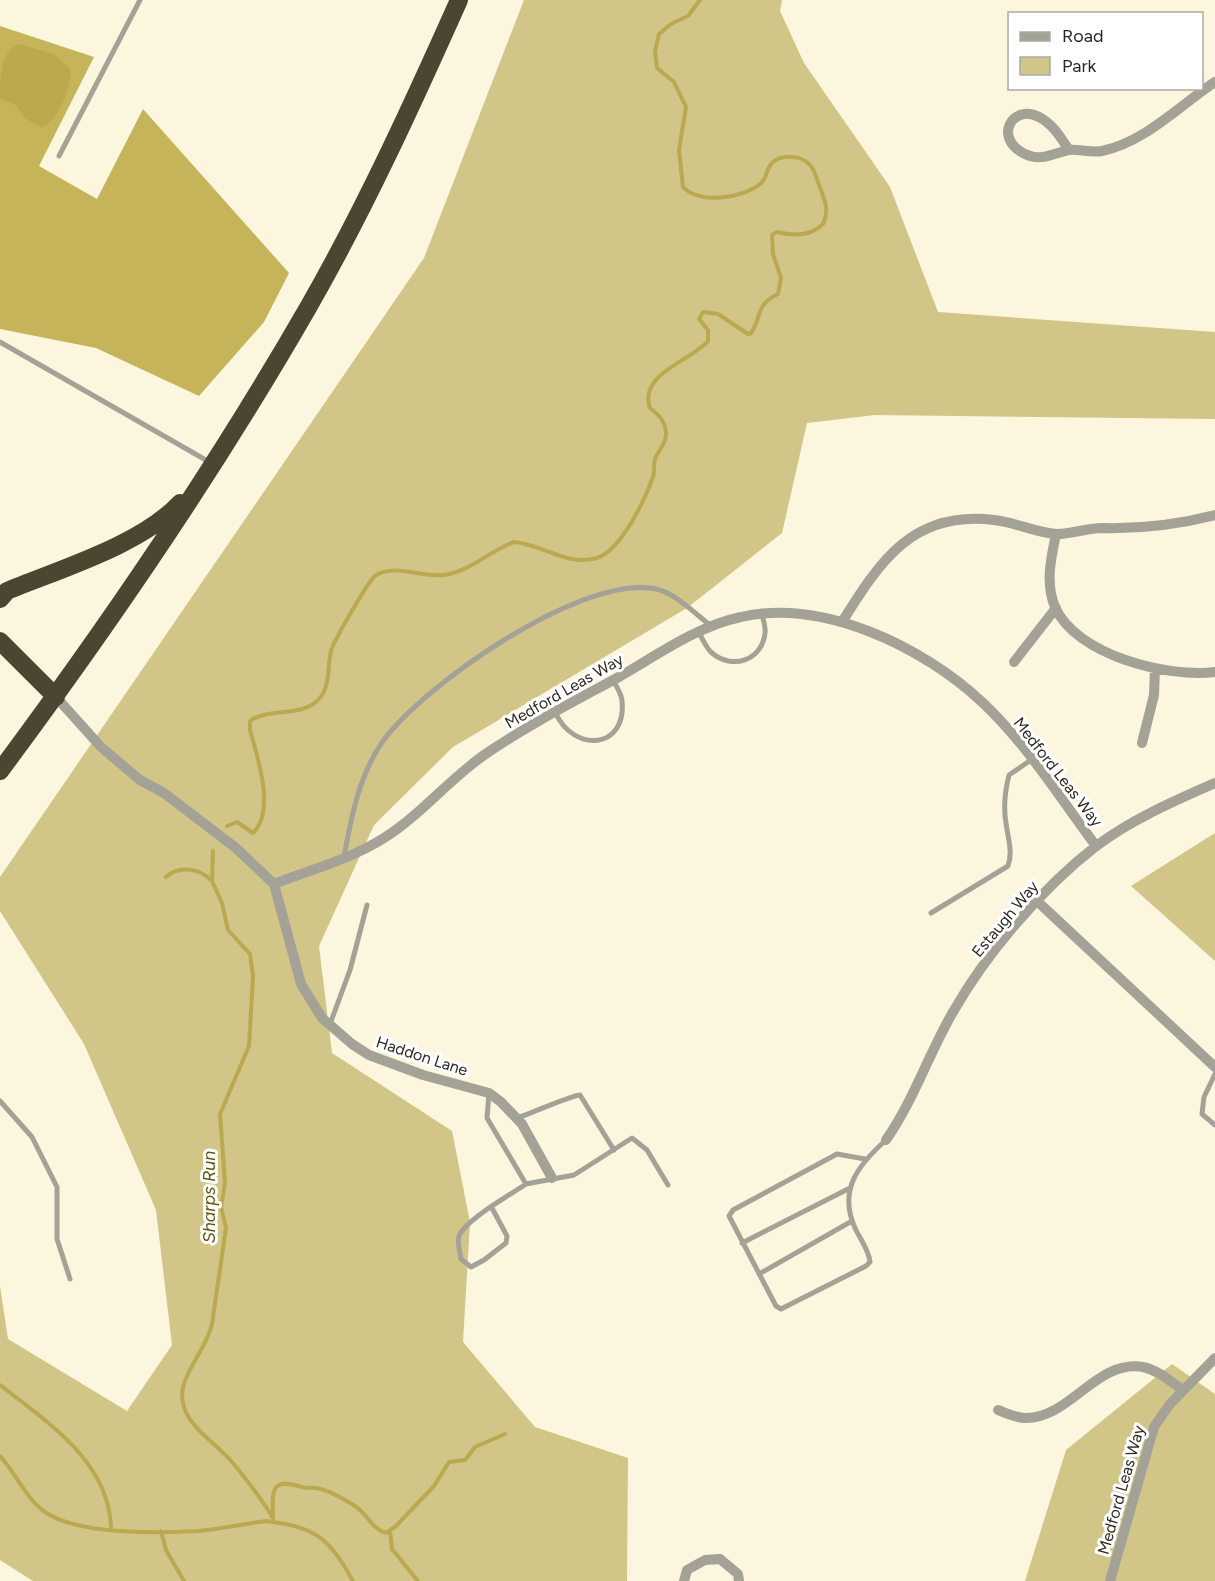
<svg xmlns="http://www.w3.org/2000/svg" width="1215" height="1581" viewBox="0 0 1215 1581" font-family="Figtree,sans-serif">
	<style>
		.green { fill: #d1c588 }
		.forest { fill: #c6b45b }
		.water { fill: #bba94f }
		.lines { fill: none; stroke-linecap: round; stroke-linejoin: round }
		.stream { stroke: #bba94f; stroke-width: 4 }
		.lane { stroke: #a4a297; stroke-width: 5 }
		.street { stroke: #a4a297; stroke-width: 10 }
		.highway { stroke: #4a4631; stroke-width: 18 }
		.labels { text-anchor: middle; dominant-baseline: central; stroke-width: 6; stroke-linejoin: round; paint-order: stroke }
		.street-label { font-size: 16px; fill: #2a281f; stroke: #fff }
		.water-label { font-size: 18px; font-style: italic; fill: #61540f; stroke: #fff }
	</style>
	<rect width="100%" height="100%" fill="#fbf6dd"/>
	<path class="green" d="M524,0h258l-2,11 24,52 86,124 48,125 277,20v87l-340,-4 -68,8 -25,110 -95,75 -234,139 -79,78 -55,121 13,107 120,78 18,91 -7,120 72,85 93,31 -1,123h-594l-33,-21v-274l8,53 119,72 45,-66 -16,-135 -72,-166 -84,-133v-34l424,-619z
		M1215,833v128l-84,-75z
		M1172,1364l43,30v187h-190l41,-131z"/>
	<path class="forest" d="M0,26l94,31 -55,109 58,33 46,-90 146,164 -25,49 -65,74 -103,-48 -96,-19z"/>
	<path class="water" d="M19,44l35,10 16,15c3,16 -12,52 -28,59l-17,-10 -9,-13 -16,-6c0,-20 0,-48 19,-55z"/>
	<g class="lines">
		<path class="stream" d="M227,826l10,-4 16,11c23,-22 4,-78 -3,-103v-9c19,-14 52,-3 69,-22 12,-14 8,-32 12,-48 2,-9 38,-71 44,-75 19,-13 48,2 68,-1 27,-3 46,-24 71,-33 29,2 53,25 83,16 24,-8 48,-58 56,-81 2,-6 0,-12 2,-18 3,-8 11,-15 11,-25 0,-12 -7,-19 -16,-26 -12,-34 41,-47 58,-67v-11l-9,-11 4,-7 15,2 30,20 3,-1c11,-16 4,-28 27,-39l3,-16 -8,-24 -1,-19 5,-3c16,4 33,5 46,-8 7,-14 1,-26 -4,-39 -3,-7 -4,-16 -10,-21 -9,-9 -29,-10 -38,0 -5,6 -4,15 -11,20 -17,14 -60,21 -77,3l-4,-37 7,-43 -12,-25 -17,-14 -2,-17 4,-17 12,-10 17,-8 12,-16
			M213,851l-1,30 10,22 6,27 22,24 3,22 -4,70 -29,68 5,69 -4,24 5,21 -14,96c-5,23 -23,40 -29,63 -7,35 31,53 49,75 15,18 29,36 41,56
			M166,877c13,-12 34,-9 46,4
			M0,1385c47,37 110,77 111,144
			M0,1456c16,17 26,43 45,56 33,23 114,21 153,19 23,-2 45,-7 68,-10 50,6 63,17 87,60
			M273,1516c-1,-28 -1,-38 29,-29 5,2 9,0 14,1 12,2 28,11 39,18 11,7 18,24 31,27l10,-7 38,-40 15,-24 16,-2 10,-13 30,-13
			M161,1531l5,19 18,31
			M390,1531l2,18 26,32"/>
		<path class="lane" d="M59,156l81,-156
			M0,342l211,121
			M699,633c4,6 7,15 13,20 20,17 50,8 53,-20 1,-6 -2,-13 -3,-19
			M555,712c19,42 72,37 67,-11 0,-7 -6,-15 -9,-21
			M344,857c7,-39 15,-82 39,-116 42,-57 193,-162 267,-153 23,2 43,24 61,38
			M931,913l77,-47c5,-15 0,-27 -2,-43 -3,-17 -1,-32 3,-48l22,-15
			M330,1024l20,-54 17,-65
			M1215,1074l-11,23 -2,17 13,11
			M489,1093l-2,25 39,66 48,-9 58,-37 15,12 21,35
			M0,1101l32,36 25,50v52l13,40
			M517,1118c13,-4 55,-23 63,-23l34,55
			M865,1159l-28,-5 -104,56 -4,6 47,90 5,3 85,-43 4,-4c-1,-12 -10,-23 -15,-34 -17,-38 3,-63 31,-88
			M492,1208l15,28 -1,7 -22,17 -13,7 -10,-8c-1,-7 -4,-16 -2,-23 6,-16 51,-41 67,-52
			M742,1243l106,-54
			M759,1274l93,-53"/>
		<path class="street" d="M1069,150c-8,-12 -16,-26 -30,-33 -26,-14 -47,21 -14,37 17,8 28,-1 44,-4 11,-1 22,3 33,1 43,-9 77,-45 113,-69
			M1056,534c-5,24 -11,49 -1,73 21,48 112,71 160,65
			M842,622c38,-61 71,-112 152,-102 21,2 42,13 63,14 15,0 30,-6 45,-6 40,1 74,-3 113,-13
			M1014,662l42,-54
			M56,697l45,50 39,33 24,13 72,55 38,36 27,100 21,34 30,26 17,11 54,20 66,18 12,9 21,22 30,54
			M1142,743l12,-48 1,-27
			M274,884c36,-14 77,-25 110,-46 38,-24 66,-60 103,-85 41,-28 86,-51 130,-75 39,-22 80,-52 124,-61 82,-19 182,30 241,85 44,41 78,96 114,144
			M1038,902l177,165
			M886,1140c28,-40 43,-87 67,-128 33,-58 89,-124 142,-165 35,-27 79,-46 120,-64
			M998,1410c8,3 18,8 27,8 45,1 71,-59 118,-51 15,3 28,15 40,23
			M684,1581l3,-11 18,-10 15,-1 18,15 1,7
			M1110,1581l44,-154 16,-23 45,-46"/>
		<path class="highway" d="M0,599l7,-8c53,-22 134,-46 173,-88
			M0,641l56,56
			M0,771c111,-149 216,-303 309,-465 56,-98 104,-203 150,-306"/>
	</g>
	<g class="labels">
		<g class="street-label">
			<text transform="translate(564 691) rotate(-30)">Medford Leas Way</text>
			<text transform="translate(1058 772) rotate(52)">Medford Leas Way</text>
			<text transform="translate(1005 919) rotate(-50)">Estaugh Way</text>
			<text transform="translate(422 1056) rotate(18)">Haddon Lane</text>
			<text transform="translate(1121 1490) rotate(-74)">Medford Leas Way</text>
		</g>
		<g class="water-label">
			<text transform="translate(209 1197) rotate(-90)">Sharps Run</text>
		</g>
	</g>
	<rect x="1008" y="12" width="195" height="78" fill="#ffffff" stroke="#aaa9a5" stroke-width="1.5"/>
	<rect x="1020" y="32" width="30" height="9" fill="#a4a297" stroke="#aaa9a5" stroke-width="1.5"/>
	<text x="1062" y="42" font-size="18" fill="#2a281f">Road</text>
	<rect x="1020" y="57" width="30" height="18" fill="#d1c588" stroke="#aaa9a5" stroke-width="1.5"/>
	<text x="1062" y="72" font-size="18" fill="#2a281f">Park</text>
</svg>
